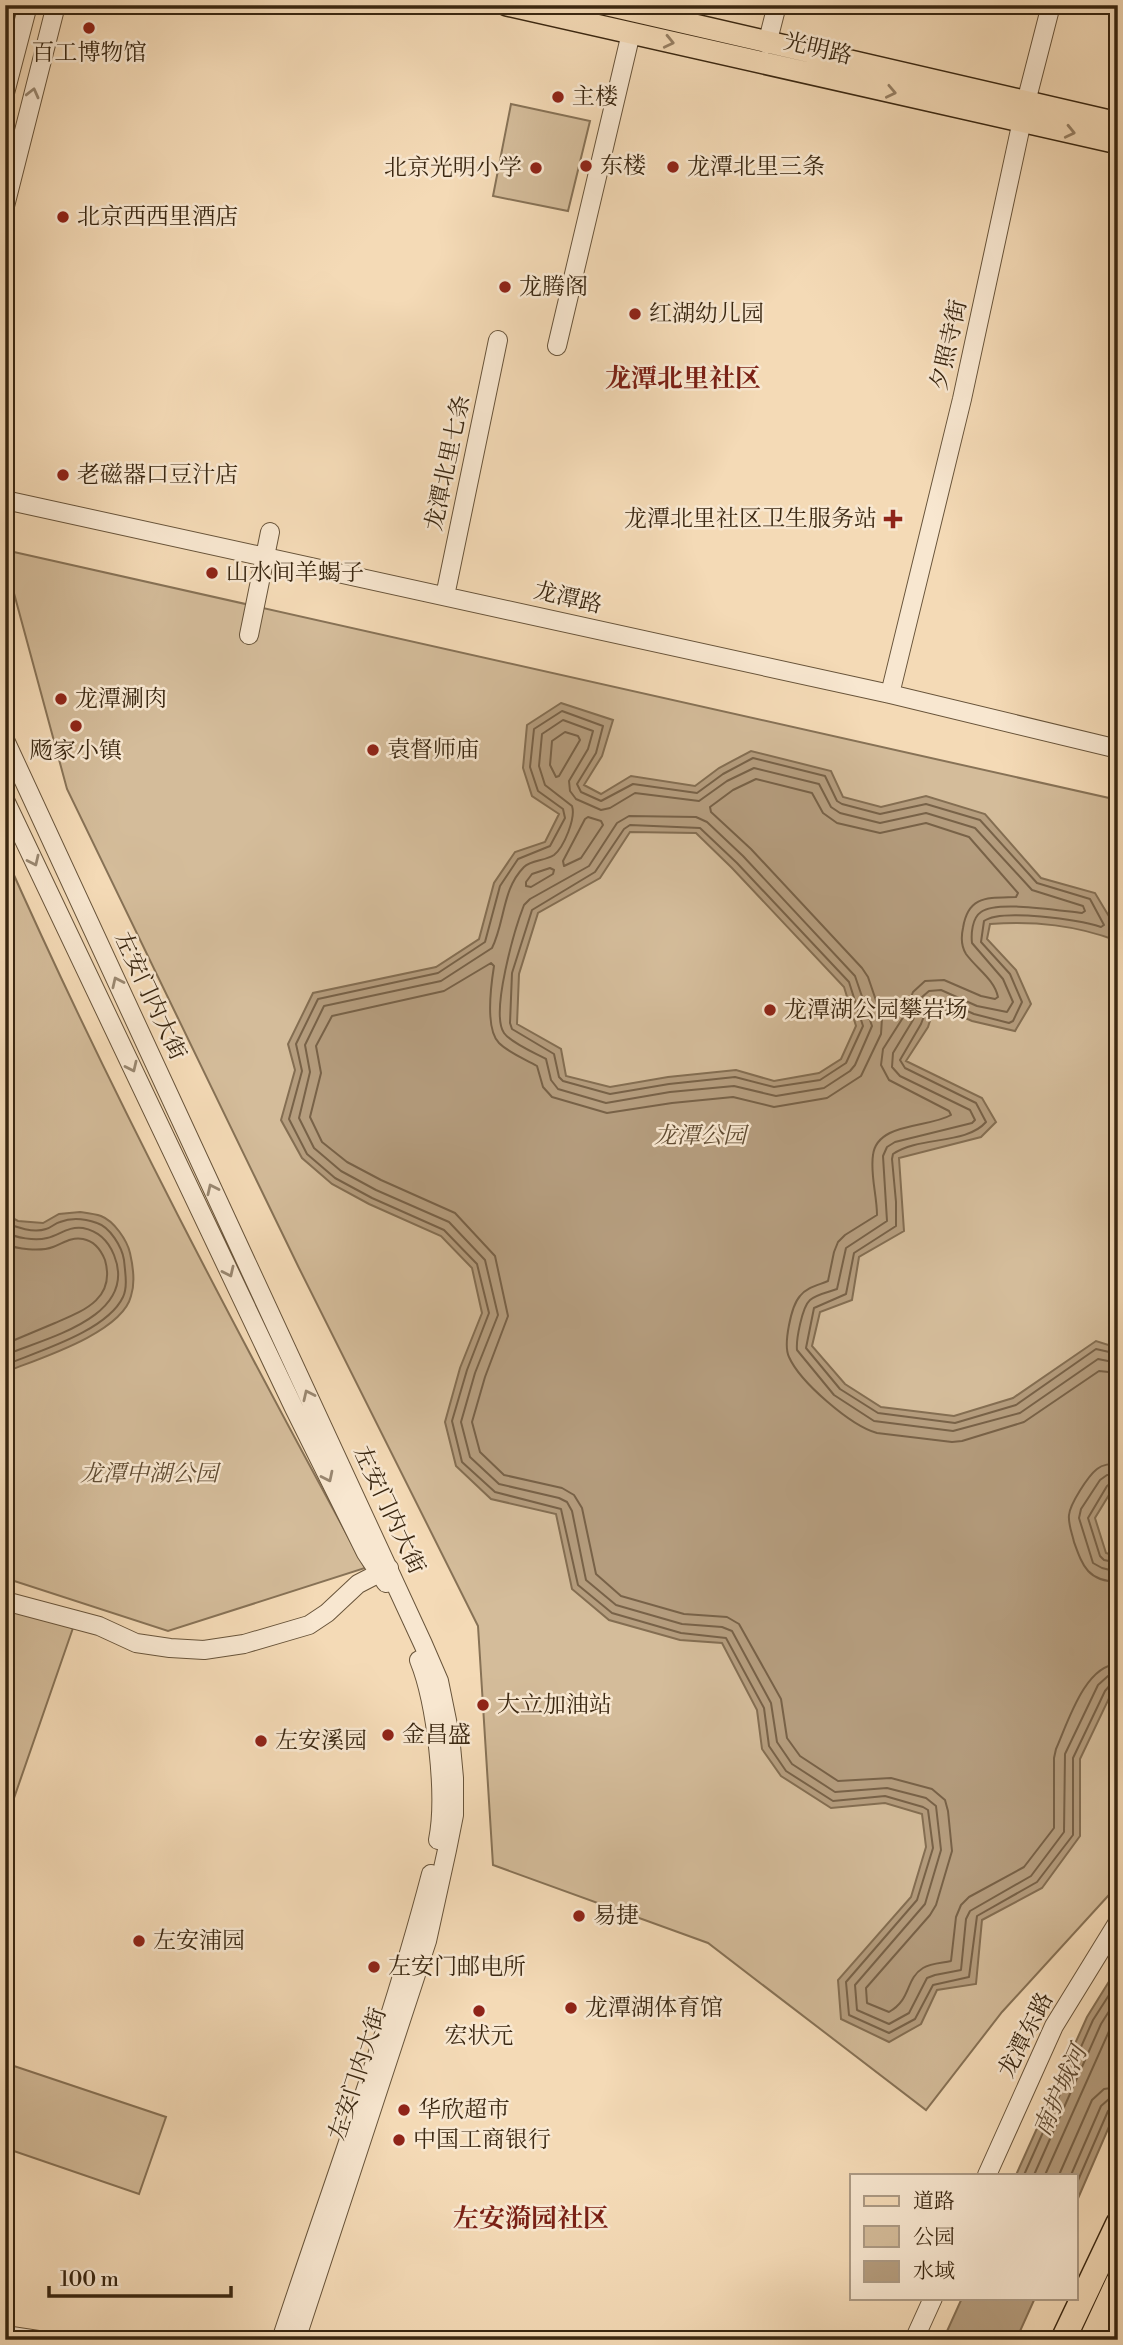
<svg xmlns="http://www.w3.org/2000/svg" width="1123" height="2345" viewBox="0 0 1123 2345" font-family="'Libre Bodoni','Noto Serif SC',serif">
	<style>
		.green { fill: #d4bc9a; stroke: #877256; stroke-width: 2 }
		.water { fill: #b59d7e; stroke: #846e52; stroke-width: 2; fill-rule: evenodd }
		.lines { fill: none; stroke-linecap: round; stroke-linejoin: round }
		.shore { stroke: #786248; stroke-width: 2 }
		.minor-casing { stroke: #68543a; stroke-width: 20 }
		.major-casing { stroke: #3a2711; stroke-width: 24 }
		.highway-casing { stroke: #3a2711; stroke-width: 27 }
		.minor { stroke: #f8e7d0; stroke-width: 18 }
		.major { stroke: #f4dab6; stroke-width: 21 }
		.highway { stroke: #f4dab6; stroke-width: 24 }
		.oneway { stroke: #978064 }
		.oneway2 { stroke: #998770 }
		.poi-dot { fill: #8f2418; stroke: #f8e7d0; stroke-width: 2.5 }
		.labels { text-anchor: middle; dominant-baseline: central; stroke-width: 5; stroke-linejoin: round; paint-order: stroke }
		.street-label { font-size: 23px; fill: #3a2711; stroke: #f8e7d0 }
		.poi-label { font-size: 23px; fill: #3a2711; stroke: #f8e7d0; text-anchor: start }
		.park-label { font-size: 23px; font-style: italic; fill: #604c33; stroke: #f8e7d0 }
		.water-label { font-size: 24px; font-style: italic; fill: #5f4a32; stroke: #f8e7d0 }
		.quarter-label { font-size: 26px; font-weight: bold; fill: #7a1f14; stroke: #f8e7d0 }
	</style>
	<rect width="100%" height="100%" fill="#f4dab6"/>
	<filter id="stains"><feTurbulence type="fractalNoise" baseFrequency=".00286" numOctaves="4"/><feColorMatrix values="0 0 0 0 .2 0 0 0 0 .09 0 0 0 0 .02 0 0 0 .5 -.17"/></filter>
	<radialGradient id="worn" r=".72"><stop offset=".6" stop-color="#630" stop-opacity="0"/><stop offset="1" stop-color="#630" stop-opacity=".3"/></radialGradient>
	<path class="green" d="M511,104l79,17 -22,90 -75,-15z
		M5,550l1104,248 9,8v1079l-116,127 -76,98 -218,-167 -215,-78 -15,-239 -179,-358 -232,-479 -62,-229z
		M5,855c108,244 233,479 360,713l-197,63 -163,-53z
		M5,1607l68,21 -68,196z
		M5,2063l161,54 -27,77 -134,-46z"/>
	<path class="water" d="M561,703l52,17 -11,36 -18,29 17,9 30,-18 64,10 24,-18 32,-17 80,20 12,26 38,10 45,-11 59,18 56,64 54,15 18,30 5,2v16c-43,-16 -82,-20 -128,-17l-3,15 29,31 15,34 -16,27 -43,-10 -37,-16 -7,22 -22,34 76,37 14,24 -15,15 -82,21 5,73 -45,26 -7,43 -32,12 -8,34 33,38 36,23 73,9 59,-18 83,-57 22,7v142h-6l-17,28 11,35 12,4v131l-7,6 -31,65v77l-38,52 -60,32 -6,64 -39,6 -16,34 -32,18 -48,-23 -3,-39 73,-83 15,-50 -4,-33 -37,-11 -54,5 -50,-32 -19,-27 -5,-39 -35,-67 -42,-3 -71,-20 -37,-31 -16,-75 -65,-15 -35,-33 -11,-44 15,-54 22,-55 -10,-45 -31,-32 -72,-32 -37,-20 -30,-26 -21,-38 14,-50 -7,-26 25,-51 123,-26 43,-28 15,-56 21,-31 30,-10 14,-28 -27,-18 -9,-28 4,-43zM630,832l66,1 36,35 112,119 12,39 -15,33 -22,14 -45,8 -38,-11 -68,7 -58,10 -44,-11 -5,-27 -44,-25 2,-50 19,-61 62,-35z
		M80,1212c7,1 15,2 21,4 13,5 26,24 29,37 3,13 5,31 1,43 -9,37 -93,63 -126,76v-158l13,7 25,2 16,-9z
		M1118,1967v139l-42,97v-28h-60l71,-158z
		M962,2298h73l-19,42h-73z"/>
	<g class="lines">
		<path class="shore" d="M565,732l13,4 2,4 -21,36 -3,1 -6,-12 2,-24z
			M629,816l67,1 11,5 36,34 112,120 17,50 -17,39 -5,6 -26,17 -48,8 -42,-10 -64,6 -64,11 -48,-14 -7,-9 -5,-21c-11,-6 -35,-16 -42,-26 -14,-20 11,-105 20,-128l6,-6 59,-33 28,-43z
			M588,817l13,4 2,4 -22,33 -17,8 -1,-5 22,-42z
			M630,825l70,3 37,35 112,119 14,44 -17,37 -26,17 -46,7 -39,-10 -66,7 -59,10 -47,-13 -4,-4 -5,-23 -42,-25 -2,-6 2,-50 20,-63 63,-38 29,-43z
			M550,868l4,2 -1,4 -22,13 -5,-1v-4l6,-8z
			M5,1222c11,6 29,11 41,7 5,-1 9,-6 14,-7 12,-5 26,-3 37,1 13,4 25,24 27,37 1,11 4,27 -1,37 -16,34 -84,54 -118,68
			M5,1232c11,6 30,9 42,6 13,-3 21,-12 36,-10 15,3 25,12 31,27 25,62 -68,83 -109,100
			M5,1244c12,5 35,8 48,3 11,-4 17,-10 30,-8 11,2 18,11 22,21 11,39 -22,51 -50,63 -17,7 -33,14 -50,21
			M1118,1354l-22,-5 -80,56 -61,18 -77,-10 -38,-24 -34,-41 8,-40 32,-14 8,-41 42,-27v-24l-4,-43 1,-5c26,-18 73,-9 93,-32l-10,-19 -71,-35 -5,-8 21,-36 8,-21 5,-5 6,1 34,15 35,9 4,-2 9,-19 -12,-28 -29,-32 3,-21c17,-13 96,-1 117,6l3,-2 -14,-26 -53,-16 -57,-63 -54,-16 -46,10 -38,-10 -5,-3 -12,-25 -72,-18 -30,16 -26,19 -64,-9 -32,17 -20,-9 -4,-8 19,-31 7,-27 -41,-15 -28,18 -4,38 8,24 25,18 2,9 -15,28 -32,13 -18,27 -15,56 -47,31 -120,26 -22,45 6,27 -13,48 18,35 28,24 37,20 72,32 33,34 12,49 -22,57 -15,51 10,41 33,30 66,17 17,76 34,28 69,20 45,5 38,70 5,38 17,25 47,30 52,-5 38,11 5,3 5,38 -16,52 -71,82 3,33 40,18 26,-14 18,-34 36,-8 8,-61 60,-34 36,-47v-77l32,-67 6,-7 7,-1
			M1118,1363l-20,-4 -78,54 -67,18 -79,-10 -40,-26 -37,-45c-1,-10 5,-43 13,-50 7,-6 19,-8 27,-11l9,-41 41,-27 -4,-65 4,-9 8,-5 77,-19 3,-3 -5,-10 -70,-34 -8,-9 1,-14 20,-33 9,-23 7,-6 12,-1 36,16 30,6 6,-10 -10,-23 -31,-36c-1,-9 0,-25 9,-31 16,-12 80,-1 101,1l3,-2 -2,-5 -51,-16 -57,-62 -49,-15 -46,10 -40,-10 -9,-6 -12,-23 -65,-16 -27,13 -28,20 -64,-8 -25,15 -9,2 -25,-11 -6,-8 -1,-10 19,-32 5,-18 -30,-11 -21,14 -3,32 6,19 27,21c4,12 -8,41 -18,49 -9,6 -23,5 -30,12 -22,22 -19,55 -32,81l-51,33 -117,25 -19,39 5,27 -11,46 15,30 27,23 35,19 73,32 36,38 13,55 -23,58 -14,49 9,35 29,27 60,14 8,4 5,9 14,69 30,25 66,19 40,3 10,4 39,72 6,39 15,22 43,28 52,-4 39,10 10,8 5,44 -16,54 -70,81 2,25 32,14 20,-11 18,-35 8,-3 26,-5 5,-51 4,-8 61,-35 33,-44 1,-78 33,-69 10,-9 10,-1
			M1118,1373l-19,-2 -75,51 -62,19 -10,1 -75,-9c-26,-7 -77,-51 -88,-76 -6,-12 2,-51 11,-61 7,-9 19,-11 28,-15l6,-29 4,-10 7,-7 32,-20c0,-19 -7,-41 -4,-60 4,-33 56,-27 78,-40l-2,-4 -60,-31 -8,-15 2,-16 21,-33 9,-24 12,-11 19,-1 37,16 14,3 3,-2c-4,-18 -21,-28 -32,-43 -5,-8 -5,-17 -3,-26 5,-33 25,-30 53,-31l2,-4 -49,-56 -43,-14 -46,10 -43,-10 -14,-10 -11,-20 -56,-14 -23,11 -23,17 1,5 40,37 111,119 6,9 14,41 -1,16 -20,42 -34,22 -53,9 -41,-10 -61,6 -65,10 -55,-16 -9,-10 -6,-21c-12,-7 -28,-13 -38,-23 -14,-14 -8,-58 -5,-77l-3,-3 -47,28 -112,25 -16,30 5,27 -11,44 12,25 25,20 34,18 74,33 40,43 13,60 -23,61 -13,45 8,30 24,23 58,13 12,7 8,13 14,66 25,22 63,18 43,3 12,7 42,75 6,39 13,18 38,25 53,-3 41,11 13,11 3,11 4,40 -16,54 -6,10 -64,73 1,15 22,9c23,-13 16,-33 34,-44 8,-5 19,-5 28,-7l5,-44 5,-12 8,-8 55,-30 30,-39v-70l2,-9c12,-27 29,-84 62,-85
			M1118,1464c-8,0 -15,0 -21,5 -9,7 -27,35 -28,46 -1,9 3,18 5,27 9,25 14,39 44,40
			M1118,1475h-11l-7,5 -19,29 -2,9 14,45 9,5 16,4
			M1118,1484l-7,-1 -4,3 -19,32 12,38 4,4 14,3
			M1024,2175l69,-155 25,-39
			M1034,2175l67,-151 17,-27
			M1045,2175l65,-146 8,-12
			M1059,2175l33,-75 12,-11 14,-2
			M1071,2175l30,-69 8,-7 9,-1
			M1076,2185l32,-74 4,-4 6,-1"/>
		<defs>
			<path id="minor" d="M767,44l10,-39
				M5,93l23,-88
				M5,206l51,-201
				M557,346l74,-313
				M5,500l885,194 228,55
				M445,596l53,-256
				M249,635l21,-103
				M890,694l72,-295 64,-297 25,-97
				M5,740l418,904 16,37 11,54 4,43v37l-7,35 -20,91 -131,399
				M5,800l289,608 72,145 20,30
				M5,1601l94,25 37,17 34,5 34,2 40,-6 65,-19 18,-12 31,-29 31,-16
				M419,1660c17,42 28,135 19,180
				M987,2175l67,-149 64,-104
				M5,2335l33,5
				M281,2340c51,-155 109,-309 150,-466
				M914,2340l19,-42"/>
			<path id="major" d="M507,5l611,138
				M608,5l510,118"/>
			<path id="highway" d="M1063,2340l55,-116
				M1091,2340l27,-58"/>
		</defs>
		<use href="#minor" class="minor-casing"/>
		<use href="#major" class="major-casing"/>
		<use href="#highway" class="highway-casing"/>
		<use href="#minor" class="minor"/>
		<use href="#major" class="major"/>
		<use href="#highway" class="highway"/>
	</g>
	<defs><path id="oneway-chevron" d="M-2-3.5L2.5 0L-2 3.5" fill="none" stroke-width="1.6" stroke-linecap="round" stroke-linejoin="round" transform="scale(1.75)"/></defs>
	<g class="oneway">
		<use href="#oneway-chevron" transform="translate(669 42) rotate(13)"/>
		<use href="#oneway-chevron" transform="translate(891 92) rotate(12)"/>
		<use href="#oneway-chevron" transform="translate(1070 132) rotate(13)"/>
	</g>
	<g class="oneway2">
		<use href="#oneway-chevron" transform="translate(33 93) rotate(-76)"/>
		<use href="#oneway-chevron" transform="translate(34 861) rotate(65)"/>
		<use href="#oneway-chevron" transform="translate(117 982) rotate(-115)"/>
		<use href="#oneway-chevron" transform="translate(132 1067) rotate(65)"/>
		<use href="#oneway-chevron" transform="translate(212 1189) rotate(-115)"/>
		<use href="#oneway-chevron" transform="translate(229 1272) rotate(65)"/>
		<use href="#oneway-chevron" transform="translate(308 1395) rotate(-115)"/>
		<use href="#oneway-chevron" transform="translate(328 1477) rotate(64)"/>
	</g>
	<g class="poi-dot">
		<circle cx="89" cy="28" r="7"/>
		<circle cx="558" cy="97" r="7"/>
		<circle cx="586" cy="166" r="7"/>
		<circle cx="673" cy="167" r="7"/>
		<circle cx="536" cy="168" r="7"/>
		<circle cx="63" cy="217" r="7"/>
		<circle cx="505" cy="287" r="7"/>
		<circle cx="635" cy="314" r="7"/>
		<circle cx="63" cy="475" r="7"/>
		<path d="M889.5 508.5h7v7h7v7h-7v7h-7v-7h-7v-7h7z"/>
		<circle cx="212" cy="573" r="7"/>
		<circle cx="61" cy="699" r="7"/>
		<circle cx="76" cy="726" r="7"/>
		<circle cx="373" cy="750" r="7"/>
		<circle cx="770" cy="1010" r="7"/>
		<circle cx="483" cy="1705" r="7"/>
		<circle cx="388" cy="1735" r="7"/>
		<circle cx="261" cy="1741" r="7"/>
		<circle cx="579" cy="1916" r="7"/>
		<circle cx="139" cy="1941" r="7"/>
		<circle cx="374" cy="1967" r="7"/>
		<circle cx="571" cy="2008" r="7"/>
		<circle cx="479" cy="2011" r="7"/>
		<circle cx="404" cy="2110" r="7"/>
		<circle cx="399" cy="2140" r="7"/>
	</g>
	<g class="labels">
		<g class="street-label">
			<text transform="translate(818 49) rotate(13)">光明路</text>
			<text transform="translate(949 345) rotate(-77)">夕照寺街</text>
			<text transform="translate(448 463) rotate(-78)">龙潭北里七条</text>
			<text transform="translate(568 598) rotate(13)">龙潭路</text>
			<text transform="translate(150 996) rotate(65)">左安门内大街</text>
			<text transform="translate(389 1510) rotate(65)">左安门内大街</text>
			<text transform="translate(1026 2035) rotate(-63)">龙潭东路</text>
			<text transform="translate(358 2074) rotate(-72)">左安门内大街</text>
		</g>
		<g class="poi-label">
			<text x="89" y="53" text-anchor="middle">百工博物馆</text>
			<text x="572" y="97">主楼</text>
			<text x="600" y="166">东楼</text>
			<text x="687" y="167">龙潭北里三条</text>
			<text x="522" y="168" text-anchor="end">北京光明小学</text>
			<text x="77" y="217">北京西西里酒店</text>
			<text x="519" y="287">龙腾阁</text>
			<text x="649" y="314">红湖幼儿园</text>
			<text x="77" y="475">老磁器口豆汁店</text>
			<text x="877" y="519" text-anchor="end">龙潭北里社区卫生服务站</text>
			<text x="226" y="573">山水间羊蝎子</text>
			<text x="75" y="699">龙潭涮肉</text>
			<text x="387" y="750">袁督师庙</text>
			<text x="76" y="751" text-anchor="middle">飏家小镇</text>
			<text x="784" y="1010">龙潭湖公园攀岩场</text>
			<text x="497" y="1705">大立加油站</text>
			<text x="402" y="1735">金昌盛</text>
			<text x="275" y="1741">左安溪园</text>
			<text x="593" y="1916">易捷</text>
			<text x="153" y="1941">左安浦园</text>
			<text x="388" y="1967">左安门邮电所</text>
			<text x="585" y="2008">龙潭湖体育馆</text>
			<text x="479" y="2036" text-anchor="middle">宏状元</text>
			<text x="418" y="2110">华欣超市</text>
			<text x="413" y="2140">中国工商银行</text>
		</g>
		<g class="park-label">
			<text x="700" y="1136">龙潭公园</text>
			<text x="149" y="1474">龙潭中湖公园</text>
		</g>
		<g class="water-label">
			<text transform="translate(1061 2091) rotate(-66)">南护城河</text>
		</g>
		<g class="quarter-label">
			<text x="683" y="379">龙潭北里社区</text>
			<text x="531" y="2219">左安漪园社区</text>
		</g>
	</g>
	<rect width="1123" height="2345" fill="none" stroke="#f4dab6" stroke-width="28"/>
	<rect x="7" y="7" width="1109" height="2331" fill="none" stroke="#3a2711" stroke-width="3.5"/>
	<rect x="14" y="14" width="1095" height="2317" fill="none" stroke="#3a2711" stroke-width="2"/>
	<rect x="850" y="2174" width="228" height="126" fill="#f8e7d0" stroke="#ac9a84" stroke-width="2"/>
	<rect x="864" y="2196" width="35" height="10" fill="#f4dab6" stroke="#ac9a84" stroke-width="2"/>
	<text x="913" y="2208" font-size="21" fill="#3a2711">道路</text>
	<rect x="864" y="2226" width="35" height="21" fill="#d4bc9a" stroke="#ac9a84" stroke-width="2"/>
	<text x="913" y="2244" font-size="21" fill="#3a2711">公园</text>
	<rect x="864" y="2261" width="35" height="21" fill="#b59d7e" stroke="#ac9a84" stroke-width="2"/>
	<text x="913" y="2278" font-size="21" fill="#3a2711">水域</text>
	<path d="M49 2286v10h182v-10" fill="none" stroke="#3a2711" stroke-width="3.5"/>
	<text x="60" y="2286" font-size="21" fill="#3a2711" stroke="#f8e7d0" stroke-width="5" paint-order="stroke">100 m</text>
	<rect width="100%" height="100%" filter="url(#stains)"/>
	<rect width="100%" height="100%" fill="url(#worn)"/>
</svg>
